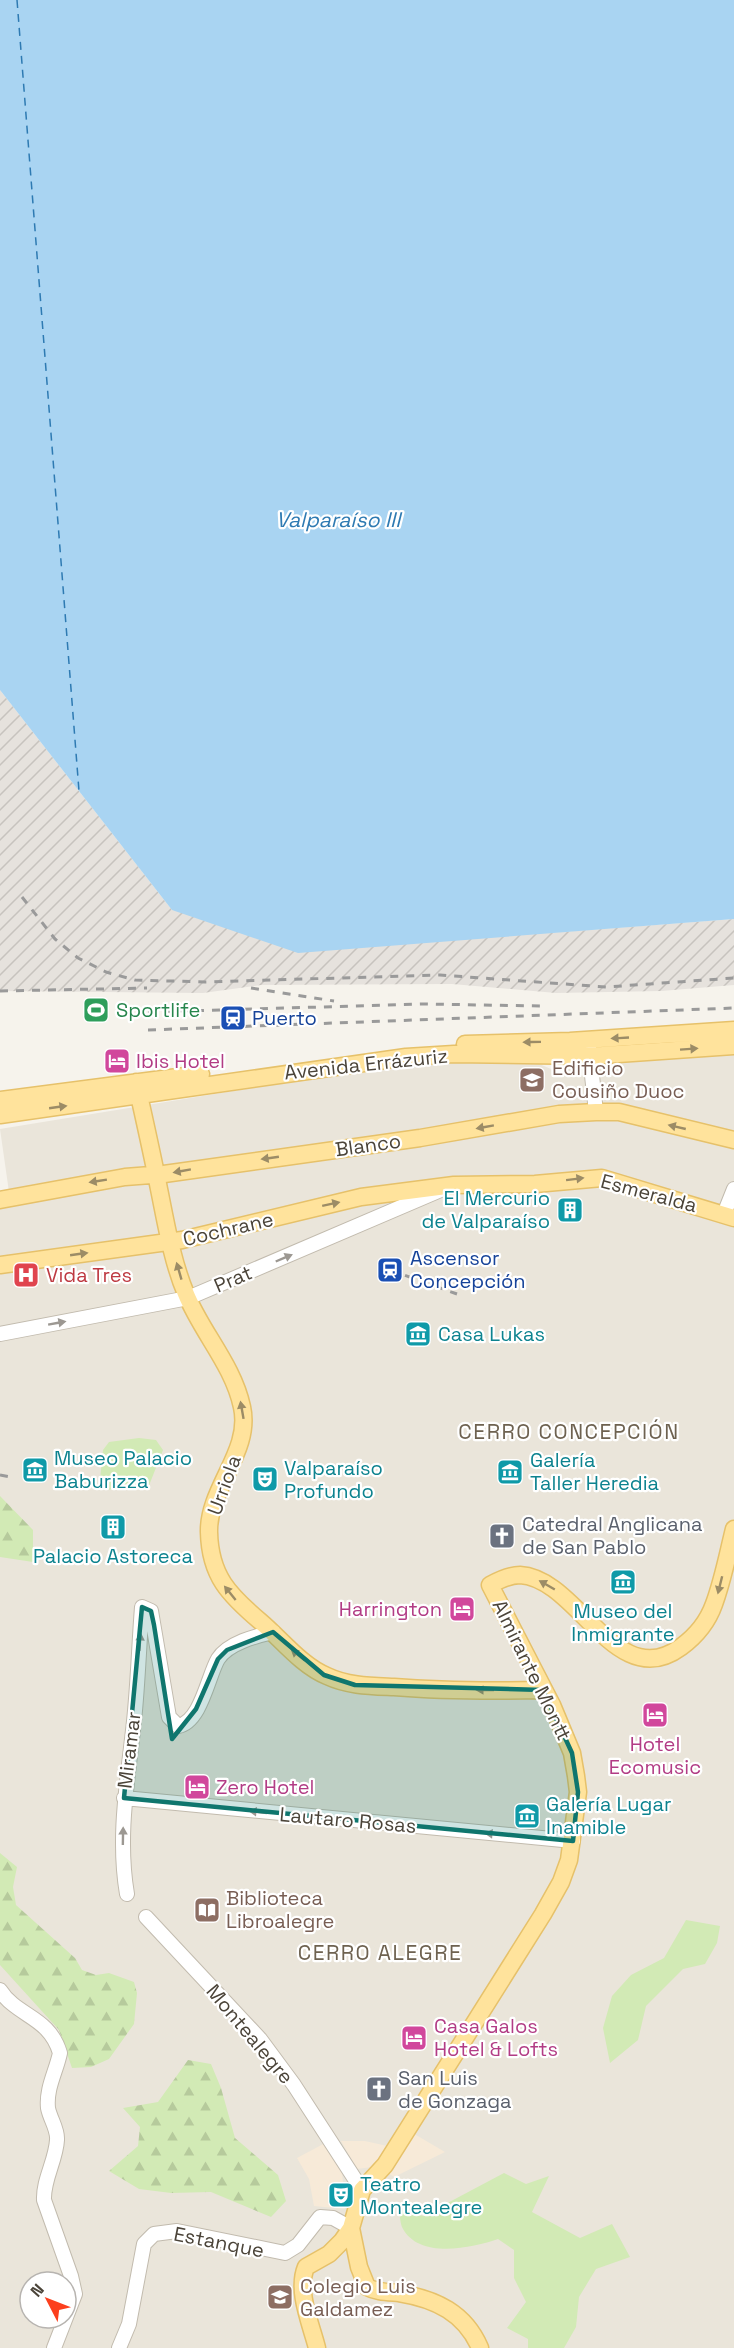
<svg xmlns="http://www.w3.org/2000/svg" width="734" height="2348" viewBox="0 0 734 2348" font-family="'Space Grotesk',sans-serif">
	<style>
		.residential { fill: #eae5da; fill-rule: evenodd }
		.commercial { fill: #f7ead8 }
		.industrial { fill: url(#industrial-furrows) }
		.green { fill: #d2eab5 }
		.forest { fill: url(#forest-firs) }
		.water { fill: #a9d4f2 }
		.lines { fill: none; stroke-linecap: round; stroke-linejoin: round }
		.ferry { stroke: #2e7ab2; stroke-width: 1.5; stroke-dasharray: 8 6; stroke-linecap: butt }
		.minor-casing { stroke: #c2bbae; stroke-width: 16 }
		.major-casing { stroke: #e6c16a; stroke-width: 19 }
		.minor { stroke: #fff; stroke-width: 14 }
		.major { stroke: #ffe39c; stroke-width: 16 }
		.rail { stroke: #9a9a9a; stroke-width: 3; stroke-dasharray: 8 8; stroke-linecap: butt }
		.oneway { fill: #9c8c66 }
		.oneway2 { fill: #9c9892 }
		.marked { fill: #0f766e; fill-opacity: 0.2; stroke: #0f766e; stroke-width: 4.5; stroke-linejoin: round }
		.labels { text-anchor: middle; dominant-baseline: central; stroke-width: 4.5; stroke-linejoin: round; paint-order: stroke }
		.leisure-label { font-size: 20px; fill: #27864d; stroke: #fff; text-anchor: start }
		.transit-label { font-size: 20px; fill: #164399; stroke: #fff; text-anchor: start }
		.hotel-label { font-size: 20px; fill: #b23c85; stroke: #fff; text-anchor: start }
		.street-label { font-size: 20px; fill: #4b4439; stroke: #fff }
		.education-label { font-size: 20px; fill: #785e54; stroke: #fff; text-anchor: start }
		.culture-label { font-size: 20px; fill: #0d838f; stroke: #fff; text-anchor: start }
		.health-label { font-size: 20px; fill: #be3a42; stroke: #fff; text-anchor: start }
		.worship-label { font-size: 20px; fill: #5b616d; stroke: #fff; text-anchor: start }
		.water-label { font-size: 21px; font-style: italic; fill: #2e7ab2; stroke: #fff }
		.neighbourhood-label { font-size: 21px; letter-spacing: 1.5px; fill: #6e6250; stroke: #fff }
	</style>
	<defs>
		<pattern id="industrial-furrows" width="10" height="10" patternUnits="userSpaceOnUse" patternTransform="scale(1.5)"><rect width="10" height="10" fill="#e6e2dd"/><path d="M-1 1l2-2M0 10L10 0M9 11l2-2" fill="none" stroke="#c7c3be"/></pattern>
		<pattern id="forest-firs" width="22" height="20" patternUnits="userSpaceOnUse" patternTransform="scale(1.5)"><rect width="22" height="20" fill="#d2eab5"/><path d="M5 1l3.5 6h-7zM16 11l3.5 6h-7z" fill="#b6ca9c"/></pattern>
	</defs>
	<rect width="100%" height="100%" fill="#f6f3ec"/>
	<path class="residential" d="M734,1052v1296h-734v-1140l11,-2 -11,-77 423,-69 114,3 14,6 25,-7zM30,2282h36v36h-36z"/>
	<path class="commercial" d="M411,2132l34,20 -51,25 -6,-4z
		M341,2141h24l27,6 -12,19 -23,3z
		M327,2142l15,29 3,38 -31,-3 -5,-27 -12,-21z"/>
	<path class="industrial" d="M0,690l172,220 376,23 186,-14v66l-73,6 -105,2 -104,-9 -191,1 -58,8 -203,-2z"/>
	<path class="green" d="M139,1438l17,2 7,10 -15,38 -49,2 4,-40 6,-8z
		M686,1920l34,6 -3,17 -12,21 -22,5 -37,37 -8,34 -28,23 -7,-35 9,-32 19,-21 33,-17z
		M504,2173l22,11 23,-8 -17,36 48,26 32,-14 18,33 -34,12 -17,28 -3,30 -12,21h-36v-9l-21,-11 19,-26 -12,-24v-28l-16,-11c-26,9 -80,21 -96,-12 -2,-5 -2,-13 -4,-19l25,8z"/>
	<path class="forest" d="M0,1496l33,34v32l-33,-5z
		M0,1853l17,14 -4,20 3,18 59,53 7,12 14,5 13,-2 25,9 3,11 -3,31 -25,35 -18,8 -19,1 -13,-38 -59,-65z
		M188,2060l23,4 10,24 14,50 43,37 8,26 -15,16 -60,-25 -40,1 -32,-4 -30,-18 29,-25 2,-19 -17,-19 35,-6z"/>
	<path class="water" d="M0,0h734v919l-436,34 -126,-43 -172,-220z"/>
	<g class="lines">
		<path class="ferry" d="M17,0l62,791"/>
		<defs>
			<path id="minor" d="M589,1048l7,64
				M724,1214l10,-25
				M0,1334l188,-36 255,-109
				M124,1798l449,43
				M127,1894c-10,-58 1,-115 7,-173 4,-38 5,-76 8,-114l9,4 18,106 9,9c23,-4 30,-50 40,-67 10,-16 38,-23 55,-27
				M146,1917l114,122 34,46 68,105
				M0,1990c17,27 49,26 60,63 -4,19 -14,35 -12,55 2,11 10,21 9,32 -1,20 -14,40 -13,60l27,76 4,18 -21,54
				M119,2348l10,-24 15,-80 10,-10 23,-3 108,22 13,-8 22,-28 13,1 18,10"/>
			<path id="major" d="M465,1044l105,-3 164,-11
				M136,1082c8,36 16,71 23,107 7,34 13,72 27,105 16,39 47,71 56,113 10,44 -34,81 -33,125 1,44 20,63 52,90 20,17 41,44 66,54 21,10 44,10 67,11 49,4 100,4 149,3
				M0,1100l201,-26
				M0,1115l406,-58 48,-3 135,2 145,-10
				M0,1200l125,-23 39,-3 256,-36 139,-24 37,-2h23l115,28
				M0,1265l182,-25 179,-43 93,-12 81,-1 67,-6 132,40
				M351,2228l8,39 8,20c9,5 21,5 32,6 37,6 66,20 81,55
				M317,2348c-6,-24 -21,-57 -11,-81l23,-13 13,-13 9,-13 11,-38 23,-25 158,-251 18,-32 8,-22 9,-68 -2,-16 -4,-23 -20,-48 -62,-120c9,-5 19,-10 30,-10 58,3 96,120 161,72 15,-11 27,-26 33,-43 9,-24 14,-51 20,-75"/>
		</defs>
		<use href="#minor" class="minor-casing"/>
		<use href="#major" class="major-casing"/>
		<use href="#minor" class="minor"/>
		<use href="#major" class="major"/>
		<path class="rail" d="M22,897l33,42 23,19 28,14 29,8 70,2 235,-7 166,12 128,-9
			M251,988l83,13
			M0,991l147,-3
			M148,1012l276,-8 118,2
			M148,1030l586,-22
			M390,1270l67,24
			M0,1475l10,2"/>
	</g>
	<defs><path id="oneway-solid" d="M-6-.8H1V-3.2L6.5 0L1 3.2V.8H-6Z" transform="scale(1.5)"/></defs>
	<g class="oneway">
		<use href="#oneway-solid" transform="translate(620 1038) rotate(177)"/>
		<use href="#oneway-solid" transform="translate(532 1042) rotate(179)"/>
		<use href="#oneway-solid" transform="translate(689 1049) rotate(-4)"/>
		<use href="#oneway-solid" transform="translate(58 1107) rotate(-8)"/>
		<use href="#oneway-solid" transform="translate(485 1127) rotate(170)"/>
		<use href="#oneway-solid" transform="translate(677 1127) rotate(-167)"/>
		<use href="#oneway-solid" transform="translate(270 1158) rotate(172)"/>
		<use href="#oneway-solid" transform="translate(182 1171) rotate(170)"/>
		<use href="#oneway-solid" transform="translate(575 1179) rotate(-7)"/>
		<use href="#oneway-solid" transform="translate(98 1181) rotate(171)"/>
		<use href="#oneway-solid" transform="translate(331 1204) rotate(-12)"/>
		<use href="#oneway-solid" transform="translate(79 1254) rotate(-8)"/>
		<use href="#oneway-solid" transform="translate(179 1271) rotate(-106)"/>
		<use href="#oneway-solid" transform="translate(242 1410) rotate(-100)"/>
		<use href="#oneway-solid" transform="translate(547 1585) rotate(-150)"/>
		<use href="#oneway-solid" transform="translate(720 1585) rotate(104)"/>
		<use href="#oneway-solid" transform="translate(230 1593) rotate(-129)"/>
		<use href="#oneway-solid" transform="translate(298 1655) rotate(-141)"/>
		<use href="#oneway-solid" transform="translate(485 1690) rotate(-180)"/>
	</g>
	<g class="oneway2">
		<use href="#oneway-solid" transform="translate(284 1258) rotate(-23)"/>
		<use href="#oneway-solid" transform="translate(57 1323) rotate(-10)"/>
		<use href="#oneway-solid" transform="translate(140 1642) rotate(-86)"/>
		<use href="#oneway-solid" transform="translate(258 1812) rotate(-174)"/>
		<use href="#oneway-solid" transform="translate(494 1834) rotate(-175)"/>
		<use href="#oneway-solid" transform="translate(123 1836) rotate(-89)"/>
	</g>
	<path class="marked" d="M142,1607l9,4 3,14 18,114 24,-30 22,-50 9,-9 46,-18 51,43 31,10 188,5 29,63 6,39 -5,49 -449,-43z"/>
	<defs>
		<symbol id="stadium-square" viewBox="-11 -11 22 22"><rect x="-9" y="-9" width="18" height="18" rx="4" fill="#2e9e5b" stroke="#fff"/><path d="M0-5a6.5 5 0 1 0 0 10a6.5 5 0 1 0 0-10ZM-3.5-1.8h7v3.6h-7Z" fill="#fff"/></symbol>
		<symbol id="station-square" viewBox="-11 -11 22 22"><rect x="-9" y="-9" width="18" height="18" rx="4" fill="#1a4fb4" stroke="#fff"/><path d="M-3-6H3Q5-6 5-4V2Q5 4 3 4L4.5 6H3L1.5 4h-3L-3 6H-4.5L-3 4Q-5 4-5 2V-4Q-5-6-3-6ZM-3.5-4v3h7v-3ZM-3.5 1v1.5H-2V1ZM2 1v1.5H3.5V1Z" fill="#fff"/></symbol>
		<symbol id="hotel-square" viewBox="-11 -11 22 22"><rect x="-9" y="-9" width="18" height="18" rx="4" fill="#d1479c" stroke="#fff"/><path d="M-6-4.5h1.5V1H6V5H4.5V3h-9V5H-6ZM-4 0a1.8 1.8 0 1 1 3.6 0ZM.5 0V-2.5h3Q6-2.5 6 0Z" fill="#fff"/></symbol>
		<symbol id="university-square" viewBox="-11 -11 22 22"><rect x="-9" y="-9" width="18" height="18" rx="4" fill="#8d6e63" stroke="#fff"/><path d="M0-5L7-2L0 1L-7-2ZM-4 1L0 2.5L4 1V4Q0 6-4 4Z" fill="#fff"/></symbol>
		<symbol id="building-square" viewBox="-11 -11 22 22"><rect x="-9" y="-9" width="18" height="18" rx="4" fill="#0f9aa8" stroke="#fff"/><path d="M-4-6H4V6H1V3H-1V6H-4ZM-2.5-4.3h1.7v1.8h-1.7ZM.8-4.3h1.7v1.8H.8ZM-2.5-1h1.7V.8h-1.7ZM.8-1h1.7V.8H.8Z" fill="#fff"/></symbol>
		<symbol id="hospital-square" viewBox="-11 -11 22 22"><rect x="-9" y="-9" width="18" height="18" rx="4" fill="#e0444e" stroke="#fff"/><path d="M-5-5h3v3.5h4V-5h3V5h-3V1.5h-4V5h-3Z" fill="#fff"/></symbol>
		<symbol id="museum-square" viewBox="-11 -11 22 22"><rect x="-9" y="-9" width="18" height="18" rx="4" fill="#0f9aa8" stroke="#fff"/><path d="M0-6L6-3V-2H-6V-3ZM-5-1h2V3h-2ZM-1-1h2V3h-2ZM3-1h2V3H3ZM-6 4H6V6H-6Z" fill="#fff"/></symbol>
		<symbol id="theatre-square" viewBox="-11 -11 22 22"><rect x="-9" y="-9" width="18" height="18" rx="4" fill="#0f9aa8" stroke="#fff"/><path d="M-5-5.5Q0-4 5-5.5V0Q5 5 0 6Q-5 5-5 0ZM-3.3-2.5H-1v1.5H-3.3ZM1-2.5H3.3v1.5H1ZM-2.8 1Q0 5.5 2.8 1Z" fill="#fff"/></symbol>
		<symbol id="church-square" viewBox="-11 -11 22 22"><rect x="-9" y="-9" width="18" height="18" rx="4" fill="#6b7280" stroke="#fff"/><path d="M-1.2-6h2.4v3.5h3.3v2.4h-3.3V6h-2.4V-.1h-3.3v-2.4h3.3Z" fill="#fff"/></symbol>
		<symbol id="library-square" viewBox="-11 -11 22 22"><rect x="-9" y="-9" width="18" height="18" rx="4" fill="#8d6e63" stroke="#fff"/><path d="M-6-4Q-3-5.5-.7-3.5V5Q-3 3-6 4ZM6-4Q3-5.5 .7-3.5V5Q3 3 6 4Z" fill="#fff"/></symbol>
		<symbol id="school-square" viewBox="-11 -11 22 22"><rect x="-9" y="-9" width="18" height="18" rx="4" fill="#8d6e63" stroke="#fff"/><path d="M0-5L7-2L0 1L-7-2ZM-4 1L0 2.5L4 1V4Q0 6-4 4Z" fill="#fff"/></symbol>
	</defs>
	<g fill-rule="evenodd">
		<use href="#stadium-square" x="81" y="995" width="30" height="30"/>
		<use href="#station-square" x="218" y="1003" width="30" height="30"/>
		<use href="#hotel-square" x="102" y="1046" width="30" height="30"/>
		<use href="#university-square" x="517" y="1065" width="30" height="30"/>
		<use href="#building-square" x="555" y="1195" width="30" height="30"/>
		<use href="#station-square" x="375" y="1255" width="30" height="30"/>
		<use href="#hospital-square" x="11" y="1260" width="30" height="30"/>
		<use href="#museum-square" x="403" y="1319" width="30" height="30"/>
		<use href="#museum-square" x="20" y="1455" width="30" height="30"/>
		<use href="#museum-square" x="495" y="1457" width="30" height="30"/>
		<use href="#theatre-square" x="250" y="1464" width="30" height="30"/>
		<use href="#building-square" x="98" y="1512" width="30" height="30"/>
		<use href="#church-square" x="487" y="1521" width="30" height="30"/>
		<use href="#museum-square" x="608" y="1567" width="30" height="30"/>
		<use href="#hotel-square" x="447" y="1594" width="30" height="30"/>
		<use href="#hotel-square" x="640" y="1700" width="30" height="30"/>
		<use href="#hotel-square" x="182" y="1772" width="30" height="30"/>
		<use href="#museum-square" x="512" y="1801" width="30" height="30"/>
		<use href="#library-square" x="192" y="1895" width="30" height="30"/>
		<use href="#hotel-square" x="399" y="2023" width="30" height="30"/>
		<use href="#church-square" x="364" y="2074" width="30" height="30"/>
		<use href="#theatre-square" x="326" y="2180" width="30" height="30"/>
		<use href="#school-square" x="265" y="2282" width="30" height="30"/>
	</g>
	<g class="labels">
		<g class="leisure-label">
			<text x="116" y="1010">Sportlife</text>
		</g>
		<g class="transit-label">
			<text x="252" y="1018">Puerto</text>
			<text x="410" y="1258">Ascensor<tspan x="410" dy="23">Concepción</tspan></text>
		</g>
		<g class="hotel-label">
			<text x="136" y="1061">Ibis Hotel</text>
			<text x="442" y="1609" text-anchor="end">Harrington</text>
			<text x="655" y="1744" text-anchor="middle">Hotel<tspan x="655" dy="23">Ecomusic</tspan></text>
			<text x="216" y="1787">Zero Hotel</text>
			<text x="434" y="2026">Casa Galos<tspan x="434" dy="23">Hotel &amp; Lofts</tspan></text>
		</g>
		<g class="street-label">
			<text transform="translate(366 1064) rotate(-6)">Avenida Errázuriz</text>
			<text transform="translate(368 1145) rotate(-8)">Blanco</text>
			<text transform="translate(649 1193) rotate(15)">Esmeralda</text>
			<text transform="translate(228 1229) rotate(-13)">Cochrane</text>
			<text transform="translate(233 1279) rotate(-23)">Prat</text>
			<text transform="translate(224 1485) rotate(-70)">Urriola</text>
			<text transform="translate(532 1670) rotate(64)">Almirante Montt</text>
			<text transform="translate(129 1750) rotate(-83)">Miramar</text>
			<text transform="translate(348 1820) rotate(5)">Lautaro Rosas</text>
			<text transform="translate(250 2034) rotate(50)">Montealegre</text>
			<text transform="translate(219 2242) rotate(11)">Estanque</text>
		</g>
		<g class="education-label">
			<text x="552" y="1068">Edificio<tspan x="552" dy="23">Cousiño Duoc</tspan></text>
			<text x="226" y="1898">Biblioteca<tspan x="226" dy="23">Libroalegre</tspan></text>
			<text x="300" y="2286">Colegio Luis<tspan x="300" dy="23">Galdamez</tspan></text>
		</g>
		<g class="culture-label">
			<text x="550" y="1198" text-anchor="end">El Mercurio<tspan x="550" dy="23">de Valparaíso</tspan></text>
			<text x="438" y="1334">Casa Lukas</text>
			<text x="54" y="1458">Museo Palacio<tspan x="54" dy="23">Baburizza</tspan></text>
			<text x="530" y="1460">Galería<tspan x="530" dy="23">Taller Heredia</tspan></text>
			<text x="284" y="1468">Valparaíso<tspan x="284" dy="23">Profundo</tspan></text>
			<text x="113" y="1556" text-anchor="middle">Palacio Astoreca</text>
			<text x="623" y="1611" text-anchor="middle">Museo del<tspan x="623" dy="23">Inmigrante</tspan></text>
			<text x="546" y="1804">Galería Lugar<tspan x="546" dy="23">Inamible</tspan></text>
			<text x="360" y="2184">Teatro<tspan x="360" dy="23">Montealegre</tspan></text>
		</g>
		<g class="health-label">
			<text x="46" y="1275">Vida Tres</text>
		</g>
		<g class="worship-label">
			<text x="522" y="1524">Catedral Anglicana<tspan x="522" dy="23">de San Pablo</tspan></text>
			<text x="398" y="2078">San Luis<tspan x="398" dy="23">de Gonzaga</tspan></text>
		</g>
		<g class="water-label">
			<text x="338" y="519">Valparaíso III</text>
		</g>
		<g class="neighbourhood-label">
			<text x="569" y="1431">CERRO CONCEPCIÓN</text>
			<text x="380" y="1952">CERRO ALEGRE</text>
		</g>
	</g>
	<g transform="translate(48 2300) rotate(312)"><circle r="28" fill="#ffffff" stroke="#b7b4b0" stroke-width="1.5"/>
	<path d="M0-4.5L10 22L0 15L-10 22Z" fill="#fc3f1d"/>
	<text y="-9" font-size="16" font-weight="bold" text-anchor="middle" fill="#4b4439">N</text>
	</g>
</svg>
